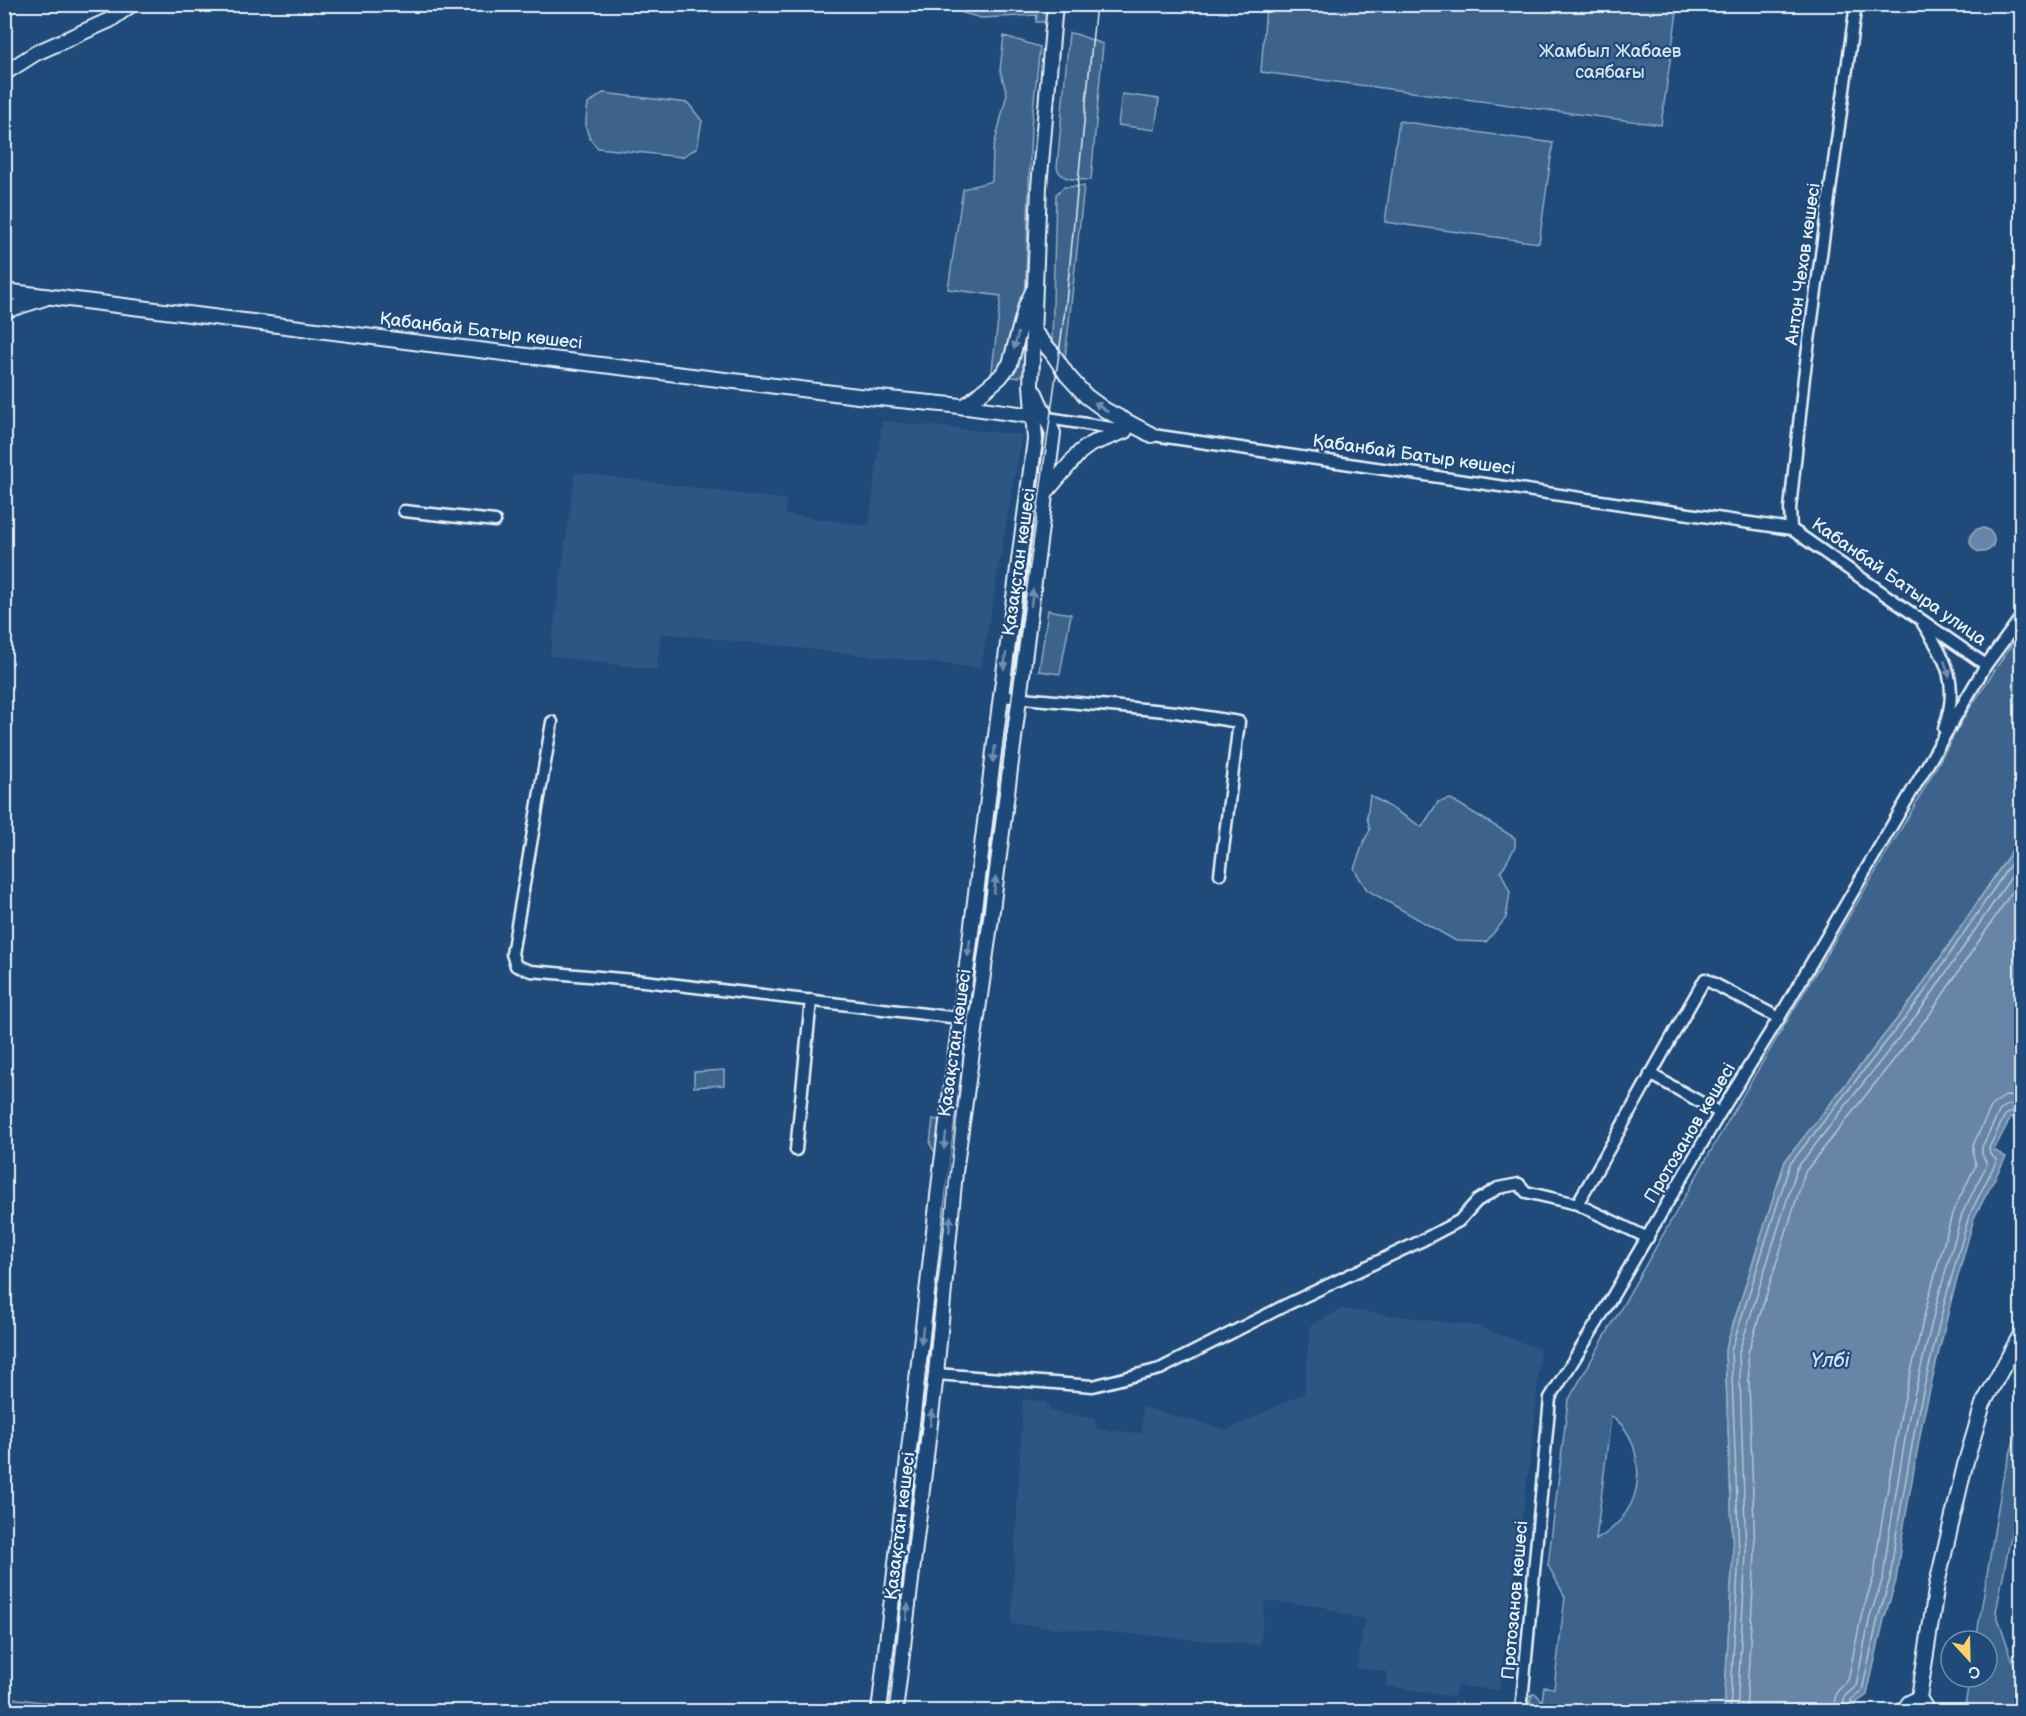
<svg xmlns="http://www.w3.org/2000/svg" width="2026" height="1716" viewBox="0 0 2026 1716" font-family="'Balsamiq Sans',sans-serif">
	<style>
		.built { fill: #2e5683 }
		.green { fill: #3c628c; stroke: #92aac2; stroke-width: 1.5; fill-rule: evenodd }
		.water { fill: #6685a7; stroke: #9ab0c7; stroke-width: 1.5 }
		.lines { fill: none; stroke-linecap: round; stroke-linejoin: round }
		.shore { stroke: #b4c6d8; stroke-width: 1.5 }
		.minor-casing { stroke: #e8f1f8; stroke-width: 15 }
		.major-casing { stroke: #e8f1f8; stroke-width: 18 }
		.minor { stroke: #1f4a7a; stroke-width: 10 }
		.major { stroke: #1f4a7a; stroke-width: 14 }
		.tram { stroke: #e8f1f8; stroke-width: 1.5 }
		.oneway { fill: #6f8dac }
		.labels { text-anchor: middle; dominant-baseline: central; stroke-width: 4.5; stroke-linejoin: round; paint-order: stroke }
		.park-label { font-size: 18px; fill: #d7e3ed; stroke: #1f4a7a }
		.street-label { font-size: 18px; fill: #e8f1f8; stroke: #1f4a7a }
		.water-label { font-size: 20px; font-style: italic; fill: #d4e1ec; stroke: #1f4a7a }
	</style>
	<rect width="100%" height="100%" fill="#1f4a7a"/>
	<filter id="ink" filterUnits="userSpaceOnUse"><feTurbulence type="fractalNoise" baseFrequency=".0167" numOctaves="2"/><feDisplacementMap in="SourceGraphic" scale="12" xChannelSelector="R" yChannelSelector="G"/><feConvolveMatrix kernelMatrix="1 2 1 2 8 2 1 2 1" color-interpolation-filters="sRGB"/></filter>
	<g filter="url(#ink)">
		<path class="built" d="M882,421l140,14 -41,233 -320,-35 -5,37 -106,-14 25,-184 211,28 -1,14 84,12z
			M1342,1309l134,17 64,23 -5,74 -36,267 -42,-4 -3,11 -68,-11 2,-14 -31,-4 7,-49 -22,-5 -20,-8 -57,-5 -5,44 -249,-21 12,-225 23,3 5,9 44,8 2,10 45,5v-27l85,23 77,-37 6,-67z"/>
		<path class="green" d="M965,5h83l-1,17h-11l1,-7 -56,3 -18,-5z
			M1266,5h412l-17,120 -400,-53z
			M1069,33c13,1 22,8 34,11l-12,136c-14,-1 -29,2 -34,-12z
			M1004,36l36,11 -9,80 -6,179 1,64 -7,7 -28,1 10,-82 -53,-7 15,-100 29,-8 1,-31 14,-56 -7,-24z
			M603,93l85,10 14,18 -5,27 -15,9 -84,-9c-15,-14 -13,-25 -10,-44z
			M1122,94l37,5 -4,31 -37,-5z
			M1399,121l154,22 -14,100 -154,-21z
			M1084,186l-20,182 -11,-14 -1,-13 4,-147 8,-7z
			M1048,610l23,4 -11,60 -21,-3z
			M2021,630v207l-109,163 -127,161 -60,189 8,203 -9,158 -194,1 2,-18h4l6,7 2,-14 10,1 11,-91 -17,-32 20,-164 168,-294 175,-295 55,-98zM1611,1416c27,17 33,61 20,88 -8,16 -20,27 -35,36z
			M1370,795l52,32 16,-25 13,-3 64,39v9l-14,25 9,20 -4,26 -20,24 -30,-1 -89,-51 -13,-21 10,-28 6,-11 -3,-13z
			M724,1070v15l-30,2v-15z
			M933,1119l8,2 -4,35 -7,-12z
			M2021,1417v67l-25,128 25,73v26h-57l6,-34h17v-36h-11l27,-163z
			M4,1697h1l102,14 -102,-1z"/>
		<path class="water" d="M1970 540a12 12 0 1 1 24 0a12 12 0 1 1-24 0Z
			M2021,837v285l-10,-5 -17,33 12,7 -32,61 -23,83 -28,118 -22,123 -5,39 -12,38 -17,76 -11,8 -1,8h-131l9,-158 -8,-203 60,-189 127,-161z"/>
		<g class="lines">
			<path class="shore" d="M1730,1712l9,-159 -8,-202 59,-187 126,-160 106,-157
				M1737,1712l9,-159 -7,-201 58,-184 125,-160 100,-147
				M1746,1712l9,-159 -7,-200 57,-181 125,-158 92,-137
				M1833,1712l3,-19 12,-13 14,-67 12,-37 5,-38 22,-124 28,-118 24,-85 23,-46 -3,-11v-9l19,-40 13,-9 17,1
				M1842,1712l3,-16 11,-10 14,-70 13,-38 5,-38 21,-124 29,-118 24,-84 25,-50 -5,-10v-7l17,-35c6,-8 13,-9 23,-5
				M1850,1712l1,-12 11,-9 16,-73 12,-39 5,-38 22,-124 28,-117 24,-84 27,-54v-3l-6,-5 -1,-6 16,-33 7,-3 10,4"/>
			<defs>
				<path id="minor" d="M1042,417l82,13
					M1146,434l645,95 195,136
					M404,511l91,10
					M1791,529l-1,-20 14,-132 52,-373
					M1923,624c24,37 37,60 21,105
					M1001,696l175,16 63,10 -19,152
					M552,722l-40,232 4,12 15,5 113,10 332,39
					M1650,1074l70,39
					M796,1150l15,-150
					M1577,1204c44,-74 85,-151 128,-225l74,39
					M936,1374l157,12 67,-17 126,-64 135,-64 38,-20 18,-20 21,-13 21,-4 7,8 51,12 71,34
					M1521,1712l29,-314 48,-77 122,-208 59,-95 207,-353 36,-49"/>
				<path id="major" d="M4,76l2,-4 30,-19 74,-33 22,-16
					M4,291l425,53 429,52 94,9 81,11
					M4,311l41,-13
					M1034,332l19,22 14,21 19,21 19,14 47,25
					M964,407l36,-30 10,-13 16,-58 7,-15
					M1046,492l34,-40 11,-8 34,-13
					M1919,1698l9,14
					M879,1712l62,-542 60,-474 34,-256 -4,-55 8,-198 16,-183
					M895,1712l41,-338 19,-202 36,-254 62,-485 -18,-40
					M1903,1712l6,-9 10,-5 18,-114 28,-119 18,-61 39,-72"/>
			</defs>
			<use href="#minor" class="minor-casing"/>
			<use href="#major" class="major-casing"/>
			<use href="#minor" class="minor"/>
			<use href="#major" class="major"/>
			<path class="tram" d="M4,1710l10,2
				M889,1712l79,-694 98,-716 30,-298"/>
		</g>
		<defs><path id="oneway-solid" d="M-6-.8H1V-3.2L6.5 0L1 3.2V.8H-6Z" transform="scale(1.5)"/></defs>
		<g class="oneway">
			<use href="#oneway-solid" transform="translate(1016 341) rotate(105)"/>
			<use href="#oneway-solid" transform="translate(1101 407) rotate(-145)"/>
			<use href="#oneway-solid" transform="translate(1032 598) rotate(-82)"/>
			<use href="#oneway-solid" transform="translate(1005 661) rotate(98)"/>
			<use href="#oneway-solid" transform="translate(1947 669) rotate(72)"/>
			<use href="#oneway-solid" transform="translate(994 754) rotate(97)"/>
			<use href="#oneway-solid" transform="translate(995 885) rotate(-83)"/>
			<use href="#oneway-solid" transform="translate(969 948) rotate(97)"/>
			<use href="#oneway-solid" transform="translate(945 1141) rotate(97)"/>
			<use href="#oneway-solid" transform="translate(950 1224) rotate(-85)"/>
			<use href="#oneway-solid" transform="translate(922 1335) rotate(97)"/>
			<use href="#oneway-solid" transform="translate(931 1418) rotate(-83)"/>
			<use href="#oneway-solid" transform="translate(907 1612) rotate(-83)"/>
		</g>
	</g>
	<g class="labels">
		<g class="park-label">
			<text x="1610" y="51">Жамбыл Жабаев<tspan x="1610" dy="21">саябағы</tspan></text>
		</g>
		<g class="street-label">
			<text transform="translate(1803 264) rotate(-82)">Антон Чехов көшесі</text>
			<text transform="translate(481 331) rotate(7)">Қабанбай Батыр көшесі</text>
			<text transform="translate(1414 455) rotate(8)">Қабанбай Батыр көшесі</text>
			<text transform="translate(1019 562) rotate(-82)">Қазақстан көшесі</text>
			<text transform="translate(1899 582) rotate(35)">Кабанбай Батыра улица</text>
			<text transform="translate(955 1043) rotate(-82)">Қазақстан көшесі</text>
			<text transform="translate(1690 1133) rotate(-59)">Протозанов көшесі</text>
			<text transform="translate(900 1526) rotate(-83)">Қазақстан көшесі</text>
			<text transform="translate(1515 1600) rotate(-85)">Протозанов көшесі</text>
		</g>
		<g class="water-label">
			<text x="1830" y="1361">Үлбі</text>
		</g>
	</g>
	<rect width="2026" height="1716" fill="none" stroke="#1f4a7a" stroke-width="24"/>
	<rect x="12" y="12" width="2002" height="1692" fill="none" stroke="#e8f1f8" stroke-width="2" filter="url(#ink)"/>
	<g transform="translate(1969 1659) rotate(158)"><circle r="28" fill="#1f4a7a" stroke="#6f8dac" stroke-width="1.5"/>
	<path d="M0-4.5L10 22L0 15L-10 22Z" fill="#ffd166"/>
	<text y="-9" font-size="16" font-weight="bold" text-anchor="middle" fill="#e8f1f8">С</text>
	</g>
</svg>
